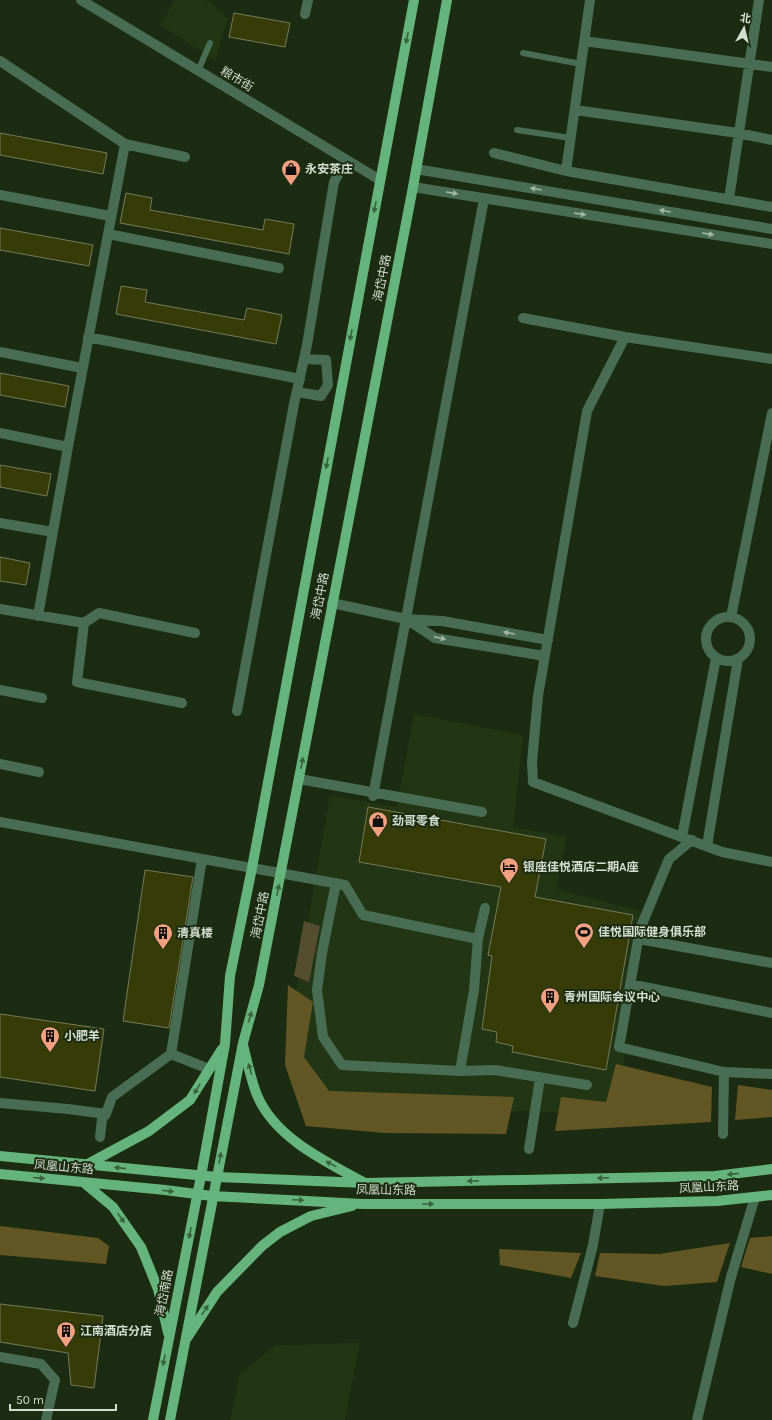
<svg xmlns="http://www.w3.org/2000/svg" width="772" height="1420" viewBox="0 0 772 1420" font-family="Karla,'Noto Sans SC',sans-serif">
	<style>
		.built { fill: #223514 }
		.green { fill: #544d2f }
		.forest { fill: #625724 }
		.building { fill: #363c07; stroke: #757b59 }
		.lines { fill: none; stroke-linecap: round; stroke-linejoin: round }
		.service { stroke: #496d53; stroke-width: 6 }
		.minor { stroke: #496d53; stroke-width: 10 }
		.tertiary { stroke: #496d53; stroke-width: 10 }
		.primary { stroke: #65b47d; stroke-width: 10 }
		.oneway { fill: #39623d }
		.oneway2 { fill: #a3b6a3 }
		.labels { text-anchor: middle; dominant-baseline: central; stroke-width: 4; stroke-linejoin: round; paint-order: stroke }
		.street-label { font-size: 12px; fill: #d4dece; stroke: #1c2c12 }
		.poi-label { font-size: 12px; font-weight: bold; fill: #d4dece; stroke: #1c2c12; text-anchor: start }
	</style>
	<rect width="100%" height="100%" fill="#1c2c12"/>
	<path class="built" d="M175,0h28l8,2 17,16 -13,42 -55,-35z
		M414,714l109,21 -10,92 54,10 -11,52 85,22 -23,203 -281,-7 -40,-41 -4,-59 37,-211 67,11z
		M360,1343l-15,77h-115l10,-46 36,-29z"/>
	<path class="green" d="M304,921l16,5 -11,56 -15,-6z"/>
	<path class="forest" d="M288,985l25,17 -9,55 25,34 185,6 -8,37 -121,-1 -79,-7 -21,-61z
		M616,1064l96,23 -1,35 -156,9 6,-34 45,5z
		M738,1085l34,5v27l-37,3z
		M0,1226l98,12 11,8 -3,18 -106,-9z
		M772,1236v38l-31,-7 9,-29z
		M730,1243l-13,39 -53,4 -69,-10 5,-23 59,1z
		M499,1249l82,4 -10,25 -71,-13z"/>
	<path class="building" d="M234,13l56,10 -5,24 -56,-10z
		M0,133l107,20 -4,21 -103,-19z
		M126,193l26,5 -2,12 113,20 2,-11 29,5 -5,30 -169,-31z
		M0,228l93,17 -4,21 -89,-16z
		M121,286l26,4 -2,12 99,18 3,-12 35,7 -6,29 -160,-30z
		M0,373l69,13 -4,21 -65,-12z
		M0,465l51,9 -4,22 -47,-9z
		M0,557l30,6 -4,22 -26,-4z
		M368,807l178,32 -11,58 98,18 -27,155 -94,-18 1,-6 -17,-4 1,-10 -15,-3 10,-73 -4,-1 13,-68 -142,-25z
		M145,870l48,7 -24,151 -46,-7z
		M0,1014l104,15 -9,62 -95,-14z
		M0,1304l103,12 -9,72 -23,-3 -3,-32 -68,-11z"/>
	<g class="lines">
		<path class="service" d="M523,53l58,11
			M198,71l12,-28
			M517,130l54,8"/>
		<path class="minor" d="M81,0l299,180
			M305,14l3,-14
			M584,41l188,26
			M0,61l125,83 60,13
			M575,110l163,23 34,7
			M494,153l72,18 206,36
			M566,171l24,-171
			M0,195l105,20
			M729,199l30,-199
			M108,234l171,34
			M523,318l102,19 147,22
			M88,337l212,42
			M625,337l-38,74 -49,285 -6,66 1,20 189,70 50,10
			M0,352l82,16
			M297,392l24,4 7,-11 -2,-25 -22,-1
			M0,433l68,14
			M0,523l53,9
			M332,603l74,16 36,2 106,19
			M0,609l84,14 15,-10 96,20
			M38,616l30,-169 57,-303
			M706 639a22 22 0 1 1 44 0a22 22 0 1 1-44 0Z
			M731,617l41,-204
			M408,620l27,18 110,18
			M84,623l-7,59 105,21
			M0,690l42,8
			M237,711l57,-307 13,-59 27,-163 12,-22
			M0,764l39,8
			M299,779l183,33
			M373,796l111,-597
			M0,822l345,63 18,30 115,24
			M682,837l34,-179
			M692,840l-23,19 -29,70 -21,118 105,25 48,2
			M707,846l31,-187
			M336,883l-14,70 -5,37 6,47 19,28 118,6 35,-1 92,15
			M639,939l133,24
			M630,984l142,29
			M171,1054l38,15
			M460,1071l14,-81 4,-51 7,-31
			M0,1103l68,6 38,5 6,-17 59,-43 31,-195
			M723,1134l1,-62
			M100,1137l2,-18 4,-5
			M529,1149l11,-71
			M573,1323l20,-78 7,-41
			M0,1357l41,7 14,16 -9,40
			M697,1420l34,-143 24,-80"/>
		<path class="tertiary" d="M416,169l356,60
			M413,187l359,57"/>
		<path class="primary" d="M243,1045c4,16 8,35 14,50 18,43 68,66 106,87
			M0,1156l217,21 148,6 350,-7 57,-7
			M86,1165l63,-34 41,-31 32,-51
			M0,1174l165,16 47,6 151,8h237l117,-3 55,-6
			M83,1182l30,25 28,40 17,42 10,44
			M187,1338l30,-46 45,-46 18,-14 31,-16 41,-10
			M153,1420l48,-244 24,-132 5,-68 22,-108 162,-868
			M170,1420l73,-377 16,-58 154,-798 34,-187"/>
	</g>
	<defs><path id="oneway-solid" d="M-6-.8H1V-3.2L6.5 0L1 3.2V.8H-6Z"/></defs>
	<g class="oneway">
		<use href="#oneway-solid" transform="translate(407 38) rotate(101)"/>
		<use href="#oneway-solid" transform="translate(375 207) rotate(101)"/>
		<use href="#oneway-solid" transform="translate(351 335) rotate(101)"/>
		<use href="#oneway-solid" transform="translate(327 463) rotate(101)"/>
		<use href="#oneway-solid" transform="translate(302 763) rotate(-79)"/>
		<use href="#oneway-solid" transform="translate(278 890) rotate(-79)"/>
		<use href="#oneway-solid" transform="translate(250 1017) rotate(-74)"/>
		<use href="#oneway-solid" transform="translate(250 1069) rotate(-106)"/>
		<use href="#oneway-solid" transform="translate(197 1089) rotate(122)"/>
		<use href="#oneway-solid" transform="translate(220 1158) rotate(-80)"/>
		<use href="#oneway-solid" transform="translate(331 1164) rotate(-151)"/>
		<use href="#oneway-solid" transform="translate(120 1168) rotate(-174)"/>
		<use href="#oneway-solid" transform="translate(733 1174) rotate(174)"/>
		<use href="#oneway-solid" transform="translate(39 1178) rotate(5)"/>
		<use href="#oneway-solid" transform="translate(603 1178) rotate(179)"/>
		<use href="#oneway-solid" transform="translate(473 1181) rotate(179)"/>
		<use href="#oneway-solid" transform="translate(168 1191) rotate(7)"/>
		<use href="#oneway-solid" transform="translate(298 1200) rotate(3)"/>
		<use href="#oneway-solid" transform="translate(428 1204)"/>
		<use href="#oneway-solid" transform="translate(121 1218) rotate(54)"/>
		<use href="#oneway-solid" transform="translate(190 1233) rotate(102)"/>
		<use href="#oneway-solid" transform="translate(205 1310) rotate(-57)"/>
		<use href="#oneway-solid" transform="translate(164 1360) rotate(101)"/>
	</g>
	<g class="oneway2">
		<use href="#oneway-solid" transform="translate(536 189) rotate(-170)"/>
		<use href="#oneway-solid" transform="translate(452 193) rotate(9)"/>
		<use href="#oneway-solid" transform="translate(665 211) rotate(-170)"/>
		<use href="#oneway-solid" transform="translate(580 214) rotate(9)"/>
		<use href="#oneway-solid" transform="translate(708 234) rotate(9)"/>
		<use href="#oneway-solid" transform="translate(509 633) rotate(-170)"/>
		<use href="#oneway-solid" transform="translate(440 638) rotate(13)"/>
	</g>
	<defs>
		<symbol id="shop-pin" viewBox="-11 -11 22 30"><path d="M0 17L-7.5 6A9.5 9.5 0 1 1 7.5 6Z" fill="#f2a080" stroke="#1c2c12"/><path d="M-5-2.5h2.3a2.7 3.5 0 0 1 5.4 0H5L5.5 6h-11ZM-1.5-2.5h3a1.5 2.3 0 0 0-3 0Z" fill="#111"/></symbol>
		<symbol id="hotel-pin" viewBox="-11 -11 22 30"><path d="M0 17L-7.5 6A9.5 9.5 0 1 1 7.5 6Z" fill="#f2a080" stroke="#1c2c12"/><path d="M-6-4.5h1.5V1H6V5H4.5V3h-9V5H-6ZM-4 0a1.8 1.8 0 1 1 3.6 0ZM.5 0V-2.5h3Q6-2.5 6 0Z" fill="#111"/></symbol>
		<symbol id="stadium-pin" viewBox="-11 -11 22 30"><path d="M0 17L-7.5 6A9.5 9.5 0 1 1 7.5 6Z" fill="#f2a080" stroke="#1c2c12"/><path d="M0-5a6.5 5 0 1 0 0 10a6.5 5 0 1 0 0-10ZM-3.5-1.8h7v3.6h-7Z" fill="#111"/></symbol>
		<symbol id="building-pin" viewBox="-11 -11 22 30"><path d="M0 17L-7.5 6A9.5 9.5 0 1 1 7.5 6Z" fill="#f2a080" stroke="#1c2c12"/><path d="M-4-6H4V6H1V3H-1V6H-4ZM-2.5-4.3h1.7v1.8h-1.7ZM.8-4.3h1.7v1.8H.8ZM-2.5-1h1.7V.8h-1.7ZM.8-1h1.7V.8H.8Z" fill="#111"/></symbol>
	</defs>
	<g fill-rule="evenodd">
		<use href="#shop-pin" x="280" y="158" width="22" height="30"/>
		<use href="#shop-pin" x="367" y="810" width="22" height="30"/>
		<use href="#hotel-pin" x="498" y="856" width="22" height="30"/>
		<use href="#stadium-pin" x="573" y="921" width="22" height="30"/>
		<use href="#building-pin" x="152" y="922" width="22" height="30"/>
		<use href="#building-pin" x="539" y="986" width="22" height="30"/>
		<use href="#building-pin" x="39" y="1025" width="22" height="30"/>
		<use href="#building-pin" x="55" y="1320" width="22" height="30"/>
	</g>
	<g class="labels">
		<g class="street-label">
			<text transform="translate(237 79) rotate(31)">粮市街</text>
			<text transform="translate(382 278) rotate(-79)">海岱中路</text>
			<text transform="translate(320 596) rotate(-79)">海岱中路</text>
			<text transform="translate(260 915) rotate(-79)">海岱中路</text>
			<text transform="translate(64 1167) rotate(5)">凤凰山东路</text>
			<text transform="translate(709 1187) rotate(-3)">凤凰山东路</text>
			<text transform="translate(386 1190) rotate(1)">凤凰山东路</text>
			<text transform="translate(164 1293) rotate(-79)">海岱南路</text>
		</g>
		<g class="poi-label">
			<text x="305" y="169">永安茶庄</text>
			<text x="392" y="821">劲哥零食</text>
			<text x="523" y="867">银座佳悦酒店二期A座</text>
			<text x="598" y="932">佳悦国际健身俱乐部</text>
			<text x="177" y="933">清真楼</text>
			<text x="564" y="997">青州国际会议中心</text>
			<text x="64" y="1036">小肥羊</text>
			<text x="80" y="1331">江南酒店分店</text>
		</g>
	</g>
	<g transform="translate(744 28) rotate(8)" stroke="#1c2c12" stroke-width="3" paint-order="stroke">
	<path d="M0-3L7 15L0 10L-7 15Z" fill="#d4dece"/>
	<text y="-6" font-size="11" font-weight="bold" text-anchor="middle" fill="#d4dece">北</text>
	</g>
	<path d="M10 1404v6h106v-6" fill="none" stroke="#d4dece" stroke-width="2"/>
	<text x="16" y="1404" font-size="12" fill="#d4dece" stroke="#1c2c12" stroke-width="3" paint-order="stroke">50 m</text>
</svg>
